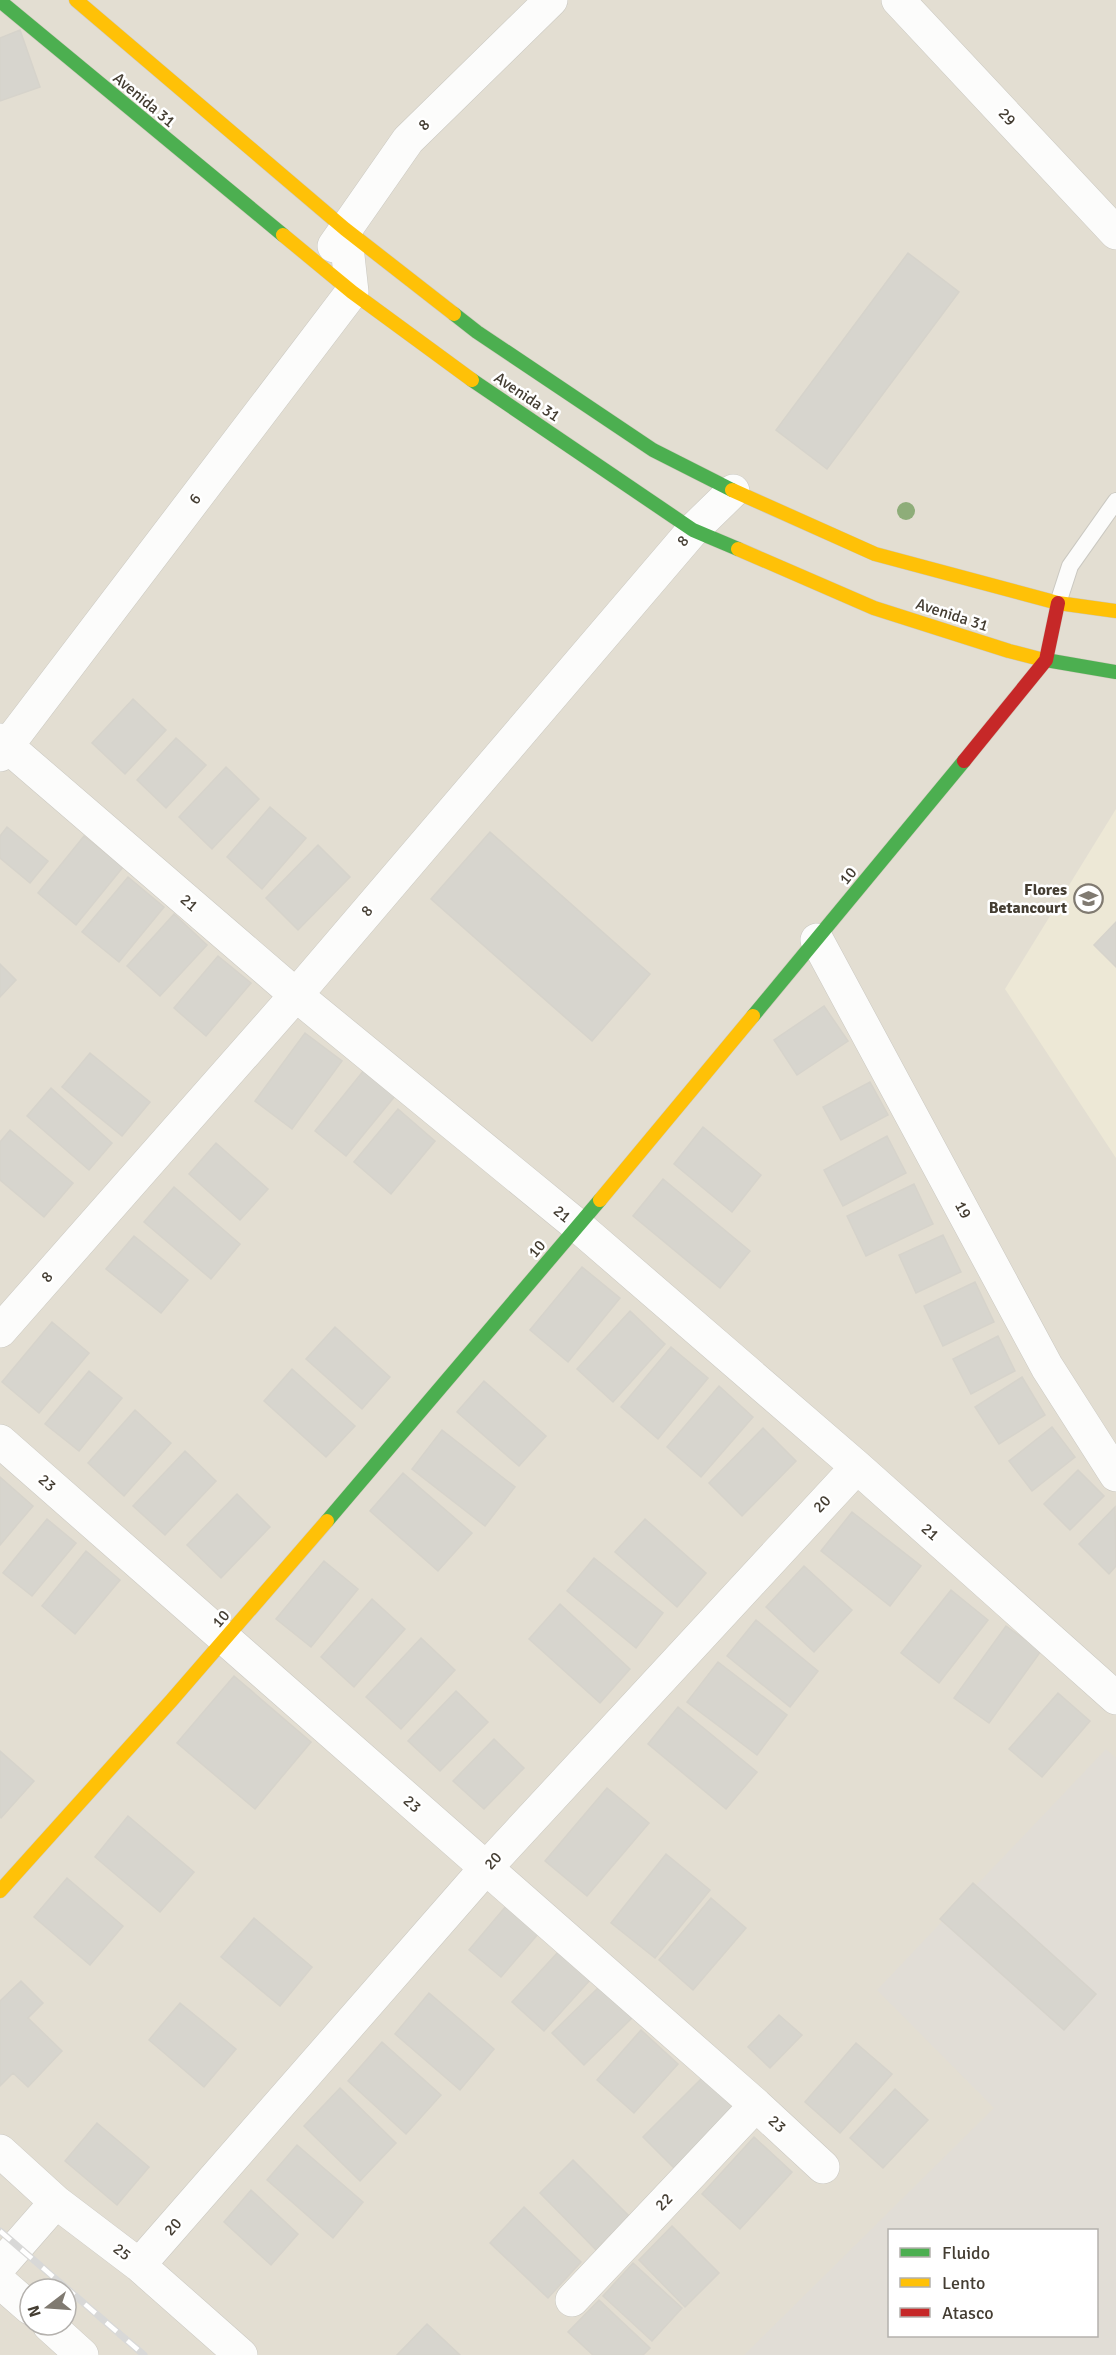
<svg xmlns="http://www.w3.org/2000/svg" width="1116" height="2355" viewBox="0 0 1116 2355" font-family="Signika,sans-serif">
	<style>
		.residential { fill: #e3ded2; fill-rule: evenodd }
		.industrial { fill: #e1ddd6; fill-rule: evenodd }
		.education { fill: #ede8d6 }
		.building { fill: #d7d5ce; stroke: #d6d3cb; stroke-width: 1.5 }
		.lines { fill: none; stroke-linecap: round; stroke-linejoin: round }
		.lane-casing { stroke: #cac8c1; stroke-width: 18 }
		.street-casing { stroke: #cac8c1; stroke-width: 34 }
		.fast-casing { stroke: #cec9bb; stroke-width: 15 }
		.slow-casing { stroke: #cec9bb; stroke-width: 15 }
		.jam-casing { stroke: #cec9bb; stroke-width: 15 }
		.lane { stroke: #fcfcfb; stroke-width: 16 }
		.street { stroke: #fcfcfb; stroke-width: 33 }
		.fast { stroke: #4caf50; stroke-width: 14 }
		.slow { stroke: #ffc107; stroke-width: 14 }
		.jam { stroke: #c62828; stroke-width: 14 }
		.rail-casing { stroke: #d8d8d7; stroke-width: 7 }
		.rail { stroke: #fff; stroke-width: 4.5; stroke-dasharray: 14; stroke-linecap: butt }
		.tree { fill: #8ead79 }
		.labels { text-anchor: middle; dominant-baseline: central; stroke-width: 5; stroke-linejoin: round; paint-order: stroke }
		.street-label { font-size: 16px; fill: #443d32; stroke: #fff }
		.poi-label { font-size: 16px; font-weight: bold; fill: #443d32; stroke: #fff; text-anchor: end }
	</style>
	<rect width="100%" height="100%" fill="#eeece5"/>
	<path class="residential" d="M0,0h1116v2355h-1116zM890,2230h206v106h-206zM30,2289h36v36h-36z"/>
	<path class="industrial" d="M1106,1749l10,9v597h-372l250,-247 -117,-118zM890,2230h206v106h-206z"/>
	<path class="education" d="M1116,809v349l-111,-169z"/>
	<path class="building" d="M20,30l20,57 -40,14v-63z
		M908,253l51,39 -132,177 -51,-39z
		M133,699l33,31 -41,44 -33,-31z
		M176,738l30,27 -40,43 -29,-28z
		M226,767l33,32 -47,50 -33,-32z
		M270,807l36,31 -44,51 -35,-32z
		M7,827l41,34 -18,22 -30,-25v-22z
		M490,832l160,142 -58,67 -161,-142z
		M84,836l39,31 -47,58 -38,-32z
		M318,845l32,32 -52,53 -32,-32z
		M128,877l36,30 -45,55 -37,-30z
		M174,914l33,31 -47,51 -33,-30z
		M1116,922v45l-22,-22z
		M218,956l33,27 -45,53 -32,-28z
		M0,964l16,16 -16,17z
		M824,1006l24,35 -51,34 -23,-35z
		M305,1033l37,28 -50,68 -37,-28z
		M90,1053l60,49 -28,34 -60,-49z
		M364,1070l31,26 -49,60 -31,-25z
		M870,1082l18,33 -47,25 -18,-33z
		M51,1088l61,55 -23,27 -62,-54z
		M398,1109l37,32 -44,53 -37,-32z
		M703,1127l58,48 -29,37 -58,-48z
		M10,1130l63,53 -29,34 -44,-37v-38z
		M887,1136l19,37 -63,33 -19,-36z
		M216,1143l52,46 -28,31 -51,-46z
		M663,1179l87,72 -30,37 -87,-72z
		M914,1184l19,40 -67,32 -19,-40z
		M174,1187l66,57 -29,35 -67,-57z
		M943,1235l18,37 -45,21 -17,-38z
		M134,1236l54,44 -27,33 -55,-44z
		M582,1267l38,31 -52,64 -38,-32z
		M975,1282l19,40 -51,24 -19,-40z
		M630,1311l35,33 -52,58 -36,-33z
		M52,1322l37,31 -50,60 -37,-31z
		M335,1327l55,50 -28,32 -56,-50z
		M998,1336l17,35 -44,23 -18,-35z
		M671,1347l37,31 -50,61 -37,-32z
		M292,1369l63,57 -29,31 -62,-56z
		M89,1371l33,27 -43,53 -34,-27z
		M1022,1377l23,38 -46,29 -24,-37z
		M484,1381l62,55 -27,30 -62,-54z
		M719,1386l34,31 -52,60 -34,-30z
		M135,1410l36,33 -47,53 -36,-33z
		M1052,1427l23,30 -43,34 -23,-30z
		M763,1428l33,33 -54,55 -33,-33z
		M442,1430l73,57 -30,39 -73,-57z
		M185,1451l31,30 -51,54 -32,-29z
		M1078,1470l26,26 -34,34 -26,-26z
		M403,1473l69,60 -34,38 -68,-60z
		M0,1477l33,29 -33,39z
		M237,1494l33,33 -49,51 -34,-33z
		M1115,1507l1,59 -7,8 -30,-30z
		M852,1512l69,54 -31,40 -69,-55z
		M47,1519l29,24 -44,53 -29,-23z
		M645,1519l61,54 -29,34 -62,-55z
		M86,1551l34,29 -45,54 -33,-28z
		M594,1558l69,55 -27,35 -69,-57z
		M324,1561l34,28 -47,58 -35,-28z
		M804,1566l48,44 -38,42 -48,-45z
		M951,1590l37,30 -49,63 -38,-30z
		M372,1599l33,30 -51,58 -33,-30z
		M560,1604l70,65 -30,34 -71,-64z
		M756,1620l62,51 -28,36 -63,-51z
		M1006,1626l35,25 -52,72 -35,-25z
		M421,1638l34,32 -54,59 -35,-32z
		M718,1662l69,53 -30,40 -70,-53z
		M234,1676l77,66 -56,67 -78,-66z
		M456,1691l32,31 -48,49 -32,-30z
		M1058,1693l32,28 -48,56 -33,-28z
		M678,1707l79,65 -31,37 -78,-65z
		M494,1739l30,29 -40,41 -31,-28z
		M0,1751l34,30 -33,37 -1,-1z
		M607,1788l42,35 -62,73 -42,-35z
		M128,1816l66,56 -34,40 -65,-55z
		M666,1854l44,36 -55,68 -44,-35z
		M67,1878l56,48 -33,39 -56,-48z
		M973,1883l123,111 -32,36 -124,-111z
		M711,1898l35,30 -53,62 -34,-30z
		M506,1906l32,28 -37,43 -32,-27z
		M254,1918l58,49 -32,39 -59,-49z
		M559,1951l31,29 -46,51 -32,-29z
		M21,1981l22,22 -15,15 34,33 -34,36 -15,-14 -13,13v-85z
		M601,1985l32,32 -49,48 -32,-32z
		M429,1993l65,56 -34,41 -65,-56z
		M180,2003l56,46 -32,38 -55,-47z
		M779,2015l23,20 -32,33 -22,-21z
		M641,2030l37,34 -44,49 -37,-33z
		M382,2042l59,53 -35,39 -58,-53z
		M856,2043l36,31 -52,59 -35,-31z
		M703,2077l31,32 -60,59 -31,-31z
		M340,2088l56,55 -36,38 -56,-55z
		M895,2089l33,31 -45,48 -33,-30z
		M97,2123l52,44 -32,38 -52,-44z
		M754,2137l38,35 -52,57 -38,-35z
		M297,2145l66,57 -30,36 -66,-58z
		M573,2160l56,56 -33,34 -56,-57z
		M251,2190l47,44 -27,31 -47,-43z
		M524,2207l57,55 -33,36 -58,-55z
		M672,2226l47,47 -34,34 -46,-47z
		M633,2263l49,45 -30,33 -49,-45z
		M599,2300l51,48 -7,7h-50l-25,-23z
		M427,2324l33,31h-63z"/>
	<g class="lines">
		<defs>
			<path id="lane" d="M1058,603l12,-37 46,-65"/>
			<path id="street" d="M898,0l218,233
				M334,246l74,-106 143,-140
				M0,740l296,255 282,231 279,241 259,231
				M0,755l352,-463 -7,-63
				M817,940l230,427 69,108
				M0,1331l296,-336 397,-465 40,-39
				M0,1441l756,664 67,62
				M0,2151l56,51 83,63 102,90
				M139,2265l346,-396 372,-402
				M0,2266l56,-64
				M0,2282l30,26
				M572,2300l184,-195
				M49,2325l33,30"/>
			<path id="fast" d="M0,1l283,234
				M454,314l23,18 176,118 79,40
				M472,380l221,150 45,19
				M1040,659l76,13
				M753,1016l211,-255
				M327,1521l273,-321"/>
			<path id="slow" d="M76,0l269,229 109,85
				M283,235l69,57 120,88
				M732,490l143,64 183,49 58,8
				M738,549l136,59 135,43 31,8
				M600,1200l153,-184
				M0,1891l171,-190 156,-180"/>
			<path id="jam" d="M964,761l82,-101 12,-57"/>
		</defs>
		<use href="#lane" class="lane-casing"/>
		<use href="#street" class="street-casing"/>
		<use href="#fast" class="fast-casing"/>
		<use href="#slow" class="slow-casing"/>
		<use href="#jam" class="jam-casing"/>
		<use href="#lane" class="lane"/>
		<use href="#street" class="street"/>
		<use href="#fast" class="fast"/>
		<use href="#slow" class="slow"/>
		<use href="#jam" class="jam"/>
		<defs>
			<path id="rail" d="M0,2231l144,124"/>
		</defs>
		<use href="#rail" class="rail-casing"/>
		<use href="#rail" class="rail"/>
	</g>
	<circle class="tree" cx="906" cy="511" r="9"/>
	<defs>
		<symbol id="school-ring" viewBox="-11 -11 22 22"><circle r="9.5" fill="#fff" stroke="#807a71" stroke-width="1.5"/><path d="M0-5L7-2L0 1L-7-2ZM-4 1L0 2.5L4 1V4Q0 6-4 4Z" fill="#807a71"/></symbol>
	</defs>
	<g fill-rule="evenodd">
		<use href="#school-ring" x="1072" y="882" width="33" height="33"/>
	</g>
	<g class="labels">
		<g class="street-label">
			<text transform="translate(144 100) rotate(40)">Avenida 31</text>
			<text transform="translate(1007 117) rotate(47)">29</text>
			<text transform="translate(424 125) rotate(-45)">8</text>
			<text transform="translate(527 397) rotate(34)">Avenida 31</text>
			<text transform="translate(195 499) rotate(-53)">6</text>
			<text transform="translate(683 541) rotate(-50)">8</text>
			<text transform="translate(952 615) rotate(18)">Avenida 31</text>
			<text transform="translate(848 876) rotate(-51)">10</text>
			<text transform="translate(189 903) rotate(41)">21</text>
			<text transform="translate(367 911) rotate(-50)">8</text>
			<text transform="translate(963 1210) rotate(62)">19</text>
			<text transform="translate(562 1214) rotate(39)">21</text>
			<text transform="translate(537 1249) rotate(-50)">10</text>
			<text transform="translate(47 1277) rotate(-49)">8</text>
			<text transform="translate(47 1483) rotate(41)">23</text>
			<text transform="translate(822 1504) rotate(-47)">20</text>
			<text transform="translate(930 1532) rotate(42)">21</text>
			<text transform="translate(221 1619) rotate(-49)">10</text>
			<text transform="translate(412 1804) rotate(42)">23</text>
			<text transform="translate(493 1861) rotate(-48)">20</text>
			<text transform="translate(777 2124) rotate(42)">23</text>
			<text transform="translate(664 2202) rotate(-47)">22</text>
			<text transform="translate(173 2227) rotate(-49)">20</text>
			<text transform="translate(122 2252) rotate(37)">25</text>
		</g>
		<g class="poi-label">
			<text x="1067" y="890">Flores<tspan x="1067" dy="18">Betancourt</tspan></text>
		</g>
	</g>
	<rect x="888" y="2229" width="210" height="108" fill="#ffffff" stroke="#b4b1ad" stroke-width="1.5"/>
	<rect x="900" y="2248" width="30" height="9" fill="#4caf50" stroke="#b4b1ad" stroke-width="1.5"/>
	<text x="942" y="2259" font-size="18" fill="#443d32">Fluido</text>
	<rect x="900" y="2278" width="30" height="9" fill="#ffc107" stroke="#b4b1ad" stroke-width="1.5"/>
	<text x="942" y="2289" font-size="18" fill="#443d32">Lento</text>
	<rect x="900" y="2308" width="30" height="9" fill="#c62828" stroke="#b4b1ad" stroke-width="1.5"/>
	<text x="942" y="2319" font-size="18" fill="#443d32">Atasco</text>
	<g transform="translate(48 2307) rotate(253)"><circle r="28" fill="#ffffff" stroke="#b4b1ad" stroke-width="1.5"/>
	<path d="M0-4.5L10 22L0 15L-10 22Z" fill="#807a71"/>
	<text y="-9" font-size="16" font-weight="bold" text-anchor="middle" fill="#443d32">N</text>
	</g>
</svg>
